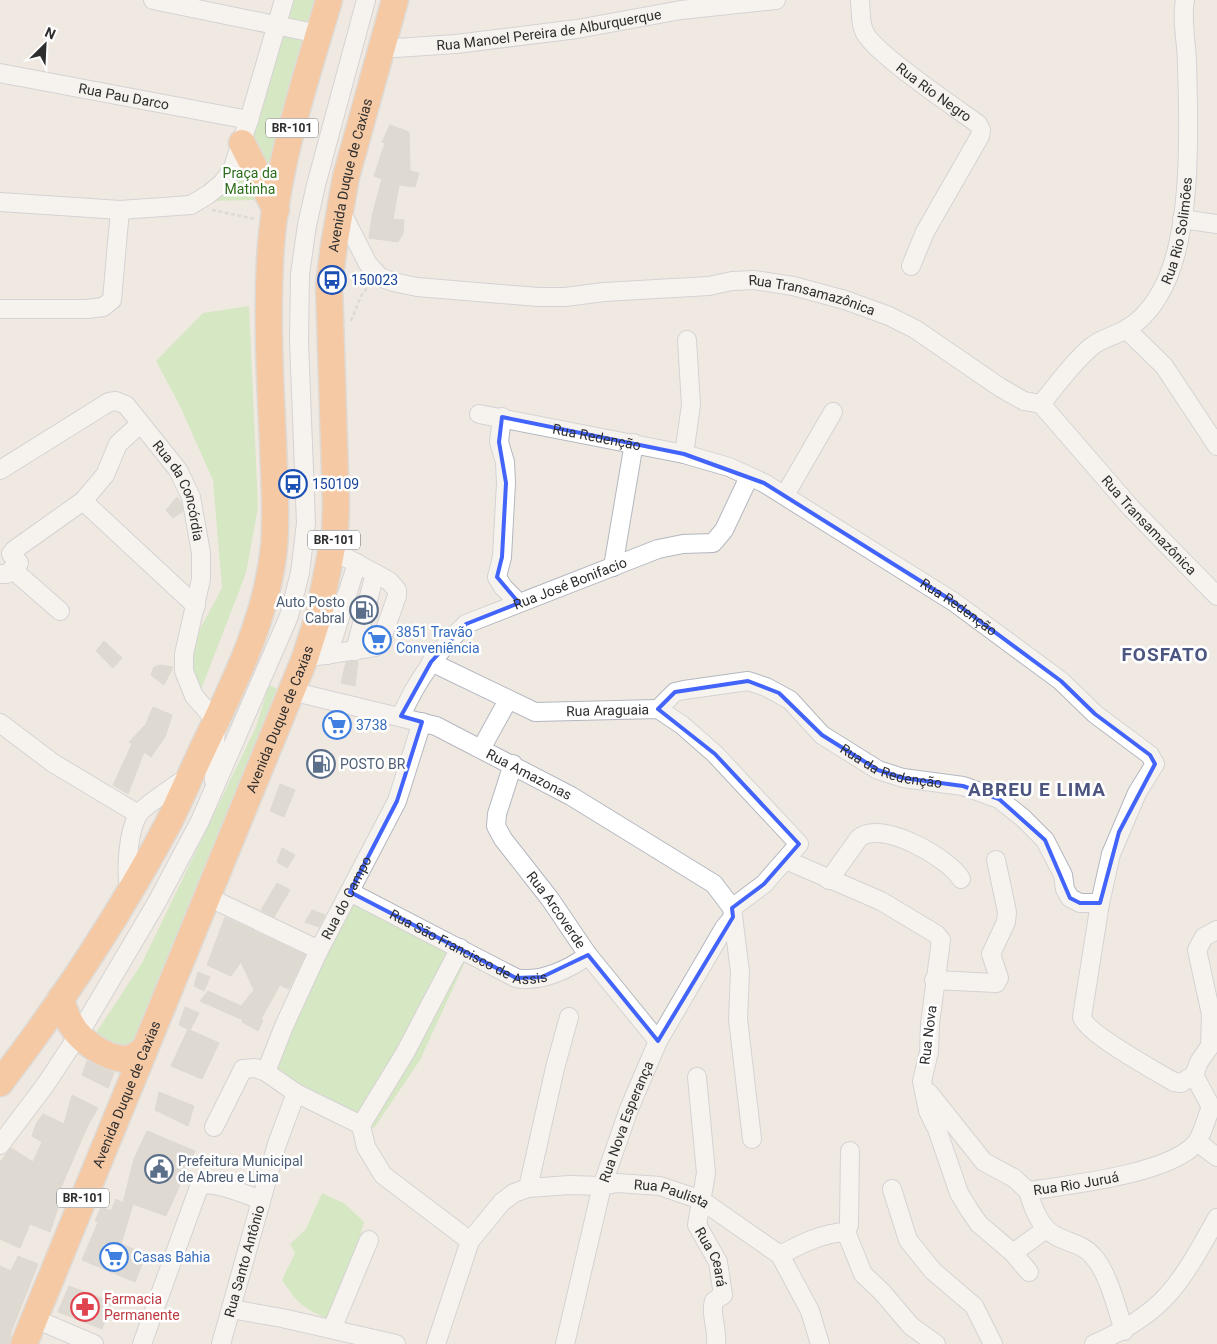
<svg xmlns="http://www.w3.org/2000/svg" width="1217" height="1344" viewBox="0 0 1217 1344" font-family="Roboto,sans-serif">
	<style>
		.green { fill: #b6e59e }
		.building { fill: #cbc7bf; stroke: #cbc5ba }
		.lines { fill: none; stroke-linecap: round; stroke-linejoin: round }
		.minor-casing { stroke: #b4b7c1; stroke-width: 20 }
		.highway-casing { stroke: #c9c9c9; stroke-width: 29 }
		.path { stroke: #c9c9c9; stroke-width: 2.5; stroke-dasharray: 4 2.5; stroke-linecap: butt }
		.minor { stroke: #fff; stroke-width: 18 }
		.highway { stroke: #ffa35c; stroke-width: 26 }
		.marked { fill: none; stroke: #4264fb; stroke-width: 4; stroke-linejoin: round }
		.labels { text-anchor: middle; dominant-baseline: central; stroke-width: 5; stroke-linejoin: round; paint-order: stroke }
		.shield { fill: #fff; stroke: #6d6d6d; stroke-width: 1 }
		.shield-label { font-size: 12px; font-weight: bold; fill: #2e2e2e }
		.street-label { font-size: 14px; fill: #2e2e2e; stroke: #fff }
		.park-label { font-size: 14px; fill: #2c6e1b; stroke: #fff }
		.transit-label { font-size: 14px; fill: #164399; stroke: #fff; text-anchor: start }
		.service-label { font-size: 14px; fill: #4e5e75; stroke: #fff; text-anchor: start }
		.shop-label { font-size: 14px; fill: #366cbe; stroke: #fff; text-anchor: start }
		.health-label { font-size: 14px; fill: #be3a42; stroke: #fff; text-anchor: start }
		.district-label { font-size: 19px; font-weight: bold; letter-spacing: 1px; fill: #4d5680; stroke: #fff }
	</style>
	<rect width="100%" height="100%" fill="#efe9e1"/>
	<path class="green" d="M291,0h26l-54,200 -57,1 29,-29z
		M249,306l9,202 -12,65 -47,122 -17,-14 17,-50 23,-43 -9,-108 -33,-74 -24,-45 47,-48z
		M269,685l13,6 -153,365 -37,-17 50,-76 114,-236z
		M354,889l118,58 -52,113 -46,68 -75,-37 -37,-35z
		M322,1193l23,11 19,18 -11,40 -24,57c-25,-10 -32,-16 -47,-39l13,-27 -5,-9 16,-15z"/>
	<path class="building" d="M390,125l19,7 1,39 9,2 -4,14 -16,-2 -6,34 11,1 -1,14 -5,8 -29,-4 3,-22 10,-37 -8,-3 11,-33 -3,-1z
		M177,497l4,5 2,9 -10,7 -7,-8z
		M104,641l18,17 -9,10 -17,-17z
		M358,661l-3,25 -14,-3 5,-21z
		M160,665l13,2 -9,18 -13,-10 3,-8z
		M153,707l19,8 -7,22 -14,20 -7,-5 -16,42 -15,-9 19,-41 -3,-2 17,-18z
		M280,784l15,6 -11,27 -14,-6z
		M282,848l13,7 -8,13 -10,-6z
		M277,883l13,7 -16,27 -13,-7z
		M312,910l13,5 -6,12 -14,-5z
		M225,917l80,38 -16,34 -9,-4 -19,34 2,1 -5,11 -16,-9 1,-2 -43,-19 8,-10 33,15 13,-16 -13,-28 -10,14 -24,-11z
		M198,972l12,5 -6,14 -10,-5z
		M185,1007l14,6 -9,17 29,13 -17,36 -31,-13 17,-37 -9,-4z
		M87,1061l27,12 -6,15 -26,-13z
		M159,1092l35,14 -6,20 -33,-16z
		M72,1095l26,13 -10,17 -29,67 4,1 -13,39 -20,-8 -10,24 -20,-9v-77l11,-14 22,14 9,-20 -10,-6 4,-12 7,-10 21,10z
		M147,1131l48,20 -29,65 -33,-12 -12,40 25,10 -11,28 -53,-22 16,-38 -3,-1 6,-14 10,4 5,-12 7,4 11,-44z
		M18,1256l20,8 -27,68 -2,12h-9v-78l11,5z
		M69,1286l43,16 -10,27 -44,-17z"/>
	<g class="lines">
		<defs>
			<g id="minor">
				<path d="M153,0l166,34"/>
				<path id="s1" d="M860,0c1,10 0,22 4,31 7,20 92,77 114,93l3,6 -1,6 -55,96 -14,34"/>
				<path id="s2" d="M380,49l76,-5 121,-15 104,-19 95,-10"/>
				<path id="s3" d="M0,73l249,47"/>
				<path d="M0,202l120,8 71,-5 18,-11 13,-11 10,-13 17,-50 35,-120"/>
				<path id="s4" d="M340,209l28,55 12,13 13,5 24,5 121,10h27l39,-5 105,-6 23,-5 22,-1 39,6 52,14 44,16 26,13 86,59 23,13 17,3 90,104 86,88"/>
				<path d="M1182,219l35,5"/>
				<path d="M0,309h87l16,-2 9,-7 8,-90"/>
				<path d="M1126,329l38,37 53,80"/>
				<path id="s5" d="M1041,404c16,-19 31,-41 50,-57 9,-8 23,-11 34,-17 14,-8 26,-21 34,-35 34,-55 30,-167 28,-231 0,-19 -6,-46 -2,-64"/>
				<path id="s6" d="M479,414l205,40 45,13 35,16 190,119 107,79 34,33 55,41 5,9 -18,29 -26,61 -11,49 -18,114c4,16 75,55 92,65l7,1 13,-8 5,-13 11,-16 1,-32 -14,-64 7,-13 13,-7"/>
				<path d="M502,417l-3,25 6,20 1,21 -4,74 -5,20 6,10 16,16"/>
				<path d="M684,454l7,-49 -4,-65"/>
				<path id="s7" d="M0,470l109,-68 7,-1 10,4 52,65 13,27 10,56v26l-17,75v17l10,25 22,25 -2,60"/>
				<path d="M785,495l48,-83"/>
				<path d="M83,501l113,105"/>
				<path d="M613,567l21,-124"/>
				<path d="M12,569l7,-6 -8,-9 3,-4 69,-49 22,-26 13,-31 22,-20"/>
				<path d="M0,574h7l5,-5 48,42"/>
				<path d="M355,651l20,-78"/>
				<path d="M328,655l29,-92"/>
				<path d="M305,658l70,-11 7,-9 15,-42v-6l-8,-9 -57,-31"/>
				<path id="s8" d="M431,662l104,50 123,-3 24,16 33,29 84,90 -35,40 -32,24"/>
				<path id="s9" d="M291,691l145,35 135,70 143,88 18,24 8,64 -2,47 14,120"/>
				<path id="s10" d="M658,709l17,-17 9,-2 64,-9 18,6 24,13 32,35 56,35 25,8 60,8 36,13 24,19 22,22 18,35 2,14 5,9 10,5h20"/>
				<path id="s11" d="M401,716c16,-36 36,-65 65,-92l192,-75 25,-5 30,-1 11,-13 25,-53"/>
				<path d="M0,723l53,40 85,51"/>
				<path d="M481,749l27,-49"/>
				<path id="s12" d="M513,764l-16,50 -1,12 7,13 47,60 38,56 70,86"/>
				<path d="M786,860l95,41 55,33 5,6 -11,84 -1,28 -7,29 6,30 9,18 22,64 11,18 9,13 34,29 16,19"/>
				<path d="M829,880l30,-42c22,-19 90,20 102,41"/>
				<path d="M130,891c-5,-19 -2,-59 8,-76 5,-9 39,-30 49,-38"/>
				<path id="s13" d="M350,892l166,86c24,5 54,-9 72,-23"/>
				<path d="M206,896l113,54"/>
				<path d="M934,980l62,3 3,-5 -8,-24 15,-32 1,-10 -11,-52"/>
				<path id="s14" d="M266,1072l18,-46 35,-76 78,-149 25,-79"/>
				<path id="s15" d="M697,1077l9,96 -9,52 21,37 5,33 -9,6c-4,13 4,29 2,43"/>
				<path id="s16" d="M929,1093l55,69 30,16 14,13c41,-6 142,-17 168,-48 6,-7 11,-27 15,-36l-17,-32"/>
				<path d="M361,1125l44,-72 55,-105"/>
				<path d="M214,1127l29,-58 12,-1 11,4 30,21 65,32 5,22 17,28 87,66"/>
				<path d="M1197,1142l20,15"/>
				<path d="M0,1145l46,-61 33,-50 78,-132 43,-81 89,-205 11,-43 6,-50 -7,-182 1,-67 7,-49 9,-40 50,-185"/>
				<path d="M850,1151l-1,74 -3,7 17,42 19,18 29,34 25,18"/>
				<path d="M528,1188l27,-120 14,-51"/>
				<path d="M892,1189l16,51 25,31 41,35 19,38"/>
				<path d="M1028,1191c5,17 12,37 28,45 13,7 27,8 37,20 15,16 24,53 31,75"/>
				<path d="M1013,1253l33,-24"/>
				<path d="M780,1255c21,-11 42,-22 66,-23"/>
				<path d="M231,1309l51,9 114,26"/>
				<path d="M33,1318l61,26"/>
				<path d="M332,1329l37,-89"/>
				<path d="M142,1344l57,-157c12,-8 48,8 62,13"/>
				<path id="s17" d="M221,1344l56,-200 19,-51"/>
				<path id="s18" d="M436,1344l34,-103 32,-39 12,-9 14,-5 42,-3 32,1 15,-3 43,3 41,14 79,55 30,56 10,33"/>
				<path id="s19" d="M565,1344l37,-158 27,-77 29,-68 66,-113 9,-11"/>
				<path d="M1094,1344c72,-32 86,-60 123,-126"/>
			</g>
			<g id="highway">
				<path d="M242,143l34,67"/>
				<path d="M61,998c2,9 5,18 10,26 9,17 34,34 54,35 6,0 12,-4 17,-8"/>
				<path d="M0,1083c62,-81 120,-169 168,-259 13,-26 24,-53 37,-80 30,-62 62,-127 69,-197 3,-35 0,-70 -1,-105 -3,-60 -6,-120 -3,-181 4,-89 34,-176 59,-261"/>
				<path id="s20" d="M24,1344l281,-686 14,-44 16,-82 1,-27 -7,-220 5,-40 12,-68 49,-177"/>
			</g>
		</defs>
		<use href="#minor" class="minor-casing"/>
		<use href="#highway" class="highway-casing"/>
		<path class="path" d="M212,210l43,9
			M351,321l10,-25 8,-10"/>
		<use href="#minor" class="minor"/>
		<use href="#highway" class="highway"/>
	</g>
	<path d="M0 0H1217V1344H0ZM502,417l182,37 80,29 190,119 107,79 34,33 55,41 5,9 -36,68 -19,71h-20l-10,-5 -25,-58 -46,-41 -36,-13 -60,-8 -25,-8 -56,-35 -43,-42 -31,-12 -73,11 -17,17 57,45 84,90 -35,40 -32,24 1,9 -75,124 -70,-86 -46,22 -26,1 -166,-86 47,-91 25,-79 -21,-6 30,-54 35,-38 53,-21 -22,-26 5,-20 4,-74 -7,-41z" fill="#efe9e1" fill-opacity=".55" fill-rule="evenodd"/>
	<path class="marked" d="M502,417l182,37 80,29 190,119 107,79 34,33 55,41 5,9 -36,68 -19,71h-20l-10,-5 -25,-58 -46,-41 -36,-13 -60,-8 -25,-8 -56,-35 -43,-42 -31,-12 -73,11 -17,17 57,45 84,90 -35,40 -32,24 1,9 -75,124 -70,-86 -46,22 -26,1 -166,-86 47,-91 25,-79 -21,-6 30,-54 35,-38 53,-21 -22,-26 5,-20 4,-74 -7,-41z"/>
	<defs>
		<symbol id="bus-ring" viewBox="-11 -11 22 22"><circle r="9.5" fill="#fff" stroke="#1a4fb4" stroke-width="1.5"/><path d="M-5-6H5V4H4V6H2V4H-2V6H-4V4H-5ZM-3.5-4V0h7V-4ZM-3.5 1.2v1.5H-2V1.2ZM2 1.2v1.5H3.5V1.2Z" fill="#1a4fb4"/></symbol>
		<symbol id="fuel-ring" viewBox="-11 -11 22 22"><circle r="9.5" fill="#fff" stroke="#5c6f8a" stroke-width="1.5"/><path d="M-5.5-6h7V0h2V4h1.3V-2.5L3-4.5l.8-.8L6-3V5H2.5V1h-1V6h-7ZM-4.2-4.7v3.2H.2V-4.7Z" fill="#5c6f8a"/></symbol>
		<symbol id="supermarket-ring" viewBox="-11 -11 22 22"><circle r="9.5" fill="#fff" stroke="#3f7fe0" stroke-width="1.5"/><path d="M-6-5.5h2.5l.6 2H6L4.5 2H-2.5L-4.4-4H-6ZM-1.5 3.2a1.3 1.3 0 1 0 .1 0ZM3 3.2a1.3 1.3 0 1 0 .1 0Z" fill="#3f7fe0"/></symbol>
		<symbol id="civic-ring" viewBox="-11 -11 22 22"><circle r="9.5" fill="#fff" stroke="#5c6f8a" stroke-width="1.5"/><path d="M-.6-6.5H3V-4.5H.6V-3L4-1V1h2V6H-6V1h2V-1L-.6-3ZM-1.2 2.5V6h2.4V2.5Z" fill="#5c6f8a"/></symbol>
		<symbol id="pharmacy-ring" viewBox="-11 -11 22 22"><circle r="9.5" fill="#fff" stroke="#e0444e" stroke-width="1.5"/><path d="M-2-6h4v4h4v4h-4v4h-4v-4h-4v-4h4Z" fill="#e0444e"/></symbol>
	</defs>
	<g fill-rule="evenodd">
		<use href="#bus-ring" x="316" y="264" width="32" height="32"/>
		<use href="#bus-ring" x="277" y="468" width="32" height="32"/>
		<use href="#fuel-ring" x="348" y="594" width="32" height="32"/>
		<use href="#supermarket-ring" x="361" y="624" width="32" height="32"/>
		<use href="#supermarket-ring" x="321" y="709" width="32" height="32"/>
		<use href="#fuel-ring" x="305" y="748" width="32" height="32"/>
		<use href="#civic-ring" x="143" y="1153" width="32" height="32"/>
		<use href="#supermarket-ring" x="98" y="1241" width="32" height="32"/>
		<use href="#pharmacy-ring" x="69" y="1291" width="32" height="32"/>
	</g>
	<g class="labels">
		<g class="shield">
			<rect x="266" y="118.5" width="52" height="19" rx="4"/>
			<rect x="308" y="530.5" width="52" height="19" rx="4"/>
			<rect x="57" y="1188.5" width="52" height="19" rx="4"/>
		</g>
		<g class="shield-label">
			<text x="292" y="128">BR-101</text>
			<text x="334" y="540">BR-101</text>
			<text x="83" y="1198">BR-101</text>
		</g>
		<g class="street-label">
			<text stroke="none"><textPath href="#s2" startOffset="170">Rua Manoel Pereira de Alburquerque</textPath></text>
			<text stroke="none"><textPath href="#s1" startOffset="125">Rua Rio Negro</textPath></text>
			<text stroke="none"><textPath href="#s3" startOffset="126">Rua Pau Darco</textPath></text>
			<text stroke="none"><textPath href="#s20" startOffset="1230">Avenida Duque de Caxias</textPath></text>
			<text stroke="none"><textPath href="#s5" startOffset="231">Rua Rio Solimões</textPath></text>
			<text stroke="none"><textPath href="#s4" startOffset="516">Rua Transamazônica</textPath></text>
			<text stroke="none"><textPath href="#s6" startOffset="120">Rua Redenção</textPath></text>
			<text stroke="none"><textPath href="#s7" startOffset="249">Rua da Concórdia</textPath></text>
			<text stroke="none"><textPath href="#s4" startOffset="936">Rua Transamazônica</textPath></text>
			<text stroke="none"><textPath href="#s11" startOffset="225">Rua José Bonifacio</textPath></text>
			<text stroke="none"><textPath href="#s6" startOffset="525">Rua Redenção</textPath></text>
			<text stroke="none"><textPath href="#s8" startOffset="188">Rua Araguaia</textPath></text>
			<text stroke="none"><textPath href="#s20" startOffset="675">Avenida Duque de Caxias</textPath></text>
			<text stroke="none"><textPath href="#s10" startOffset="269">Rua da Redenção</textPath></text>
			<text stroke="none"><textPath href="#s9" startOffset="254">Rua Amazonas</textPath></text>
			<text stroke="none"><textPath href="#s14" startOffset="192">Rua do Campo</textPath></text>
			<text stroke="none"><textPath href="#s12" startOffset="168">Rua Arcoverde</textPath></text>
			<text stroke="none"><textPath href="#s13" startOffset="132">Rua São Francisco de Assis</textPath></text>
			<text transform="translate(928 1035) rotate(-83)">Rua Nova</text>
			<text stroke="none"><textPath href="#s20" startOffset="270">Avenida Duque de Caxias</textPath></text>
			<text stroke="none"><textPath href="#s19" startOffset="231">Rua Nova Esperança</textPath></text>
			<text stroke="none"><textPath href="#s16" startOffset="190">Rua Rio Juruá</textPath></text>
			<text stroke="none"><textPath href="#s18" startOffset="334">Rua Paulista</textPath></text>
			<text stroke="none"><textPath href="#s15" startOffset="185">Rua Ceará</textPath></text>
			<text stroke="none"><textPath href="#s17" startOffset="86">Rua Santo Antônio</textPath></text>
		</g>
		<g class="park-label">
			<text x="250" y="173">Praça da<tspan x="250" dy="16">Matinha</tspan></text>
		</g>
		<g class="transit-label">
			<text x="351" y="280">150023</text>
			<text x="312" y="484">150109</text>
		</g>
		<g class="service-label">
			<text x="345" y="602" text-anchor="end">Auto Posto<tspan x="345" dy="16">Cabral</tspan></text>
			<text x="340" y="764">POSTO BR</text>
			<text x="178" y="1161">Prefeitura Municipal<tspan x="178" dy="16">de Abreu e Lima</tspan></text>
		</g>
		<g class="shop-label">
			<text x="396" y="632">3851 Travão<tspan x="396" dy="16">Conveniência</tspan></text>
			<text x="356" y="725">3738</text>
			<text x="133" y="1257">Casas Bahia</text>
		</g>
		<g class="health-label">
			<text x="104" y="1299">Farmacia<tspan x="104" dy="16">Permanente</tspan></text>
		</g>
		<g class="district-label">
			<text x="1165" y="654">FOSFATO</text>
			<text x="1037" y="789">ABREU E LIMA</text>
		</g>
	</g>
	<g transform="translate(45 45) rotate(24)" stroke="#ffffff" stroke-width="4" paint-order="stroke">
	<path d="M0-4L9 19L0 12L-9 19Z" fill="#2e2e2e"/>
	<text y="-8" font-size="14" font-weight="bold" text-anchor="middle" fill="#2e2e2e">N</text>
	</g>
</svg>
